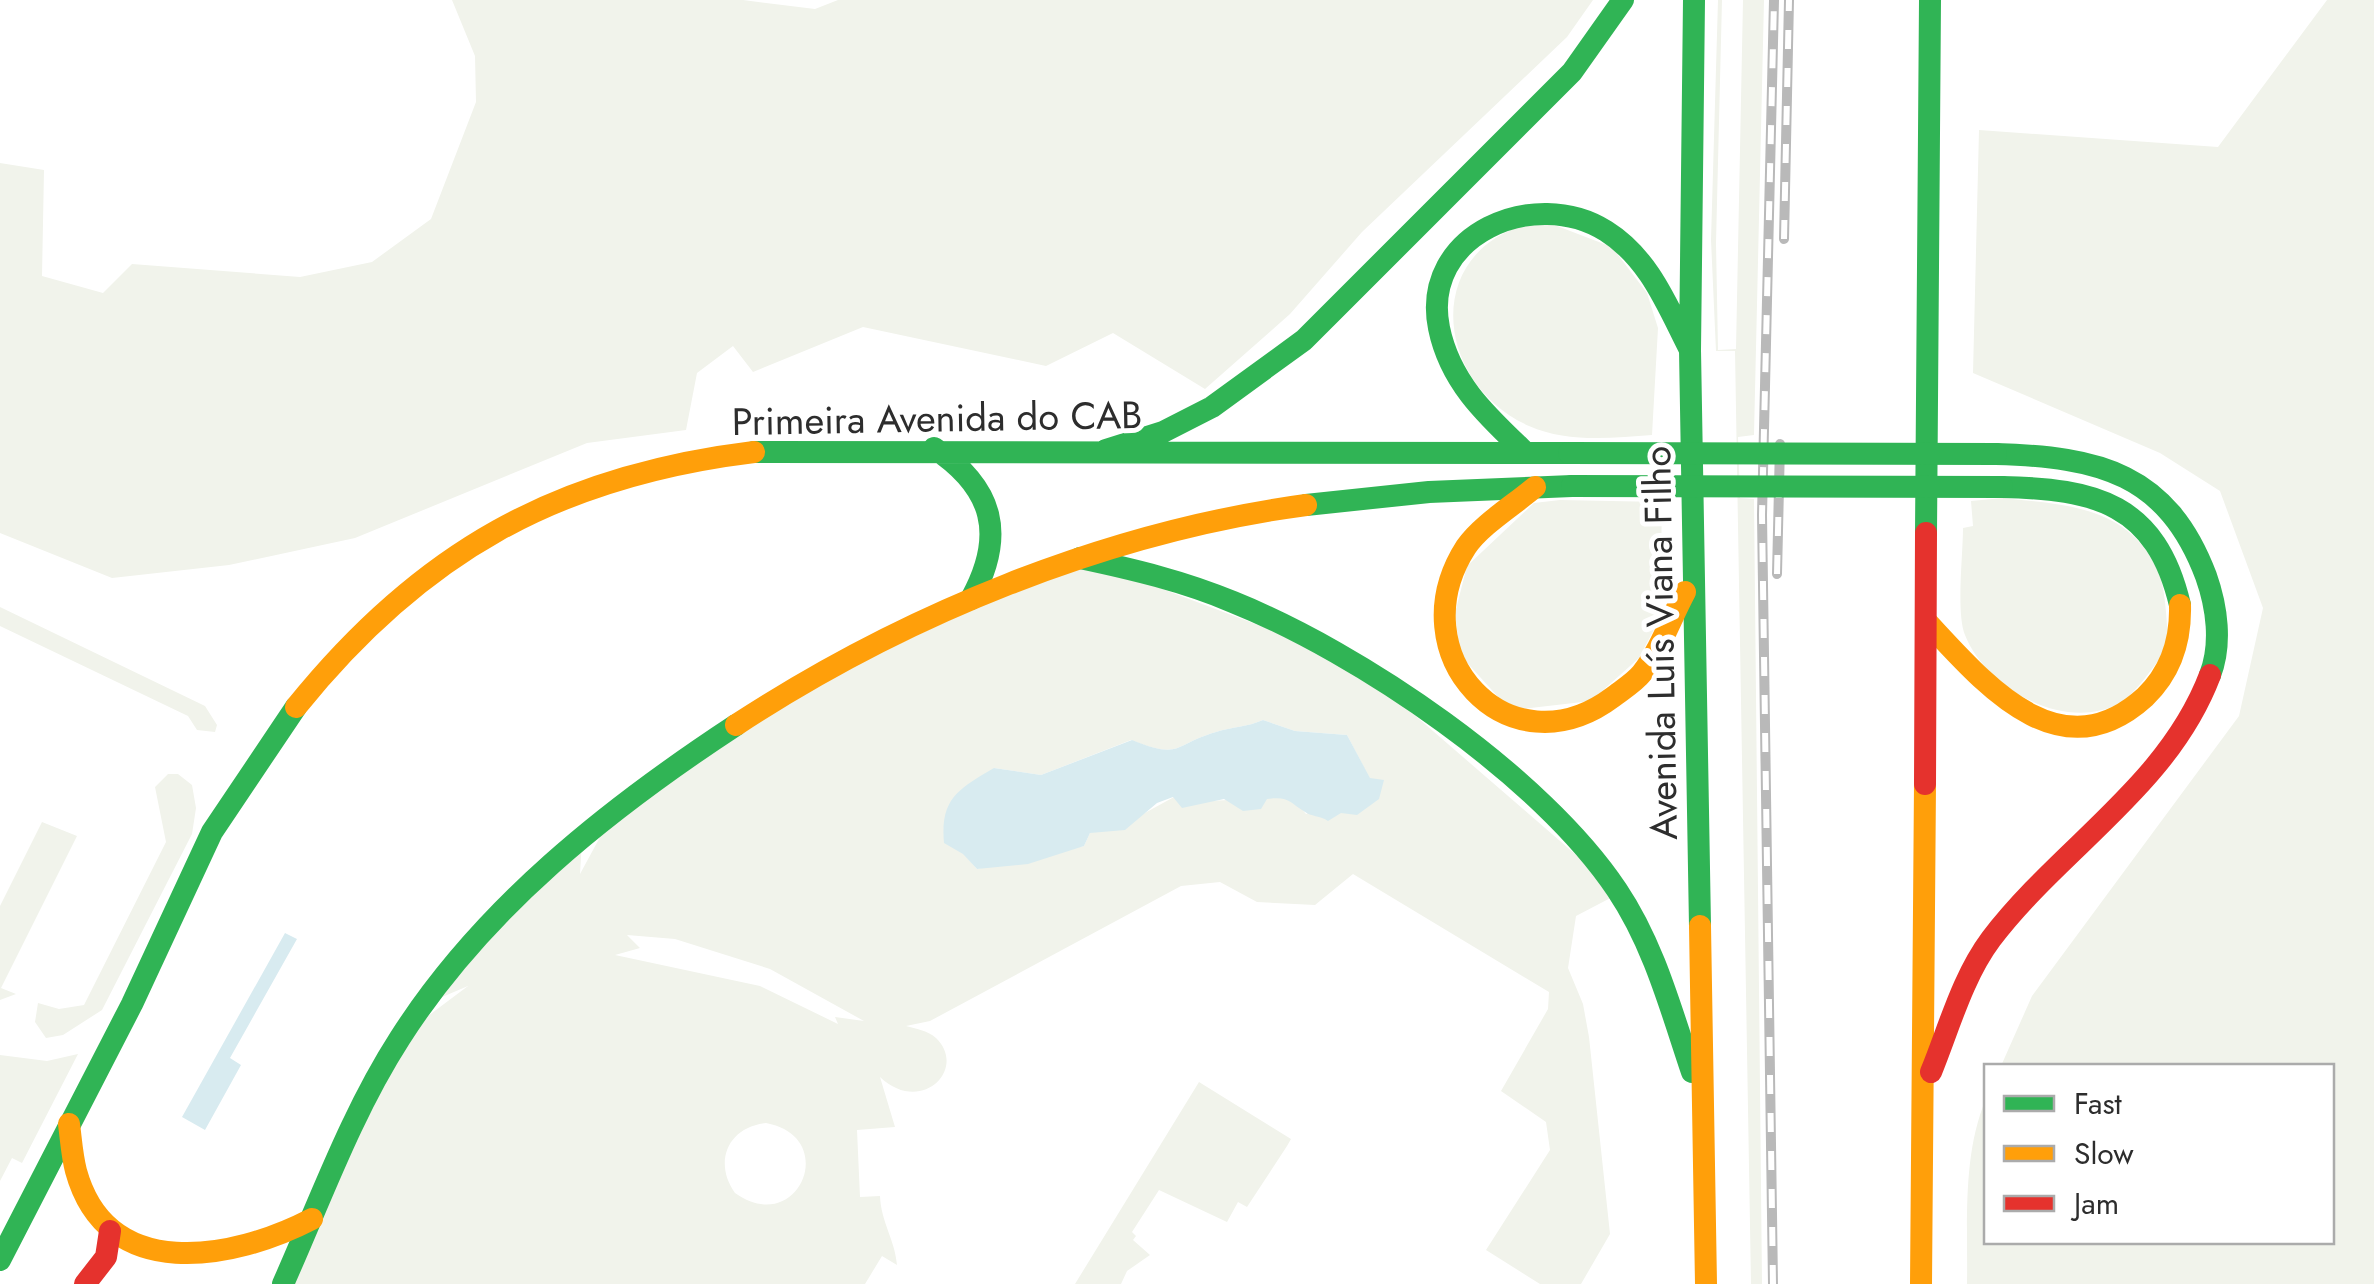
<svg xmlns="http://www.w3.org/2000/svg" width="2374" height="1284" viewBox="0 0 2374 1284" font-family="Jost,sans-serif">
	<style>
		.green { fill: #f1f3eb; fill-rule: evenodd }
		.water { fill: #d8ebf0 }
		.lines { fill: none; stroke-linecap: round; stroke-linejoin: round }
		.fast { stroke: #30b455; stroke-width: 22 }
		.slow { stroke: #ff9f0a; stroke-width: 22 }
		.jam { stroke: #e5322d; stroke-width: 22 }
		.rail-casing { stroke: #b9b9b9; stroke-width: 10 }
		.rail { stroke: #fff; stroke-width: 6; stroke-dasharray: 19; stroke-linecap: butt }
		.fast-bridge { stroke: #30b455; stroke-width: 22 }
		.labels { text-anchor: middle; dominant-baseline: central; stroke-width: 10; stroke-linejoin: round; paint-order: stroke }
		.street-label { font-size: 38px; fill: #2d2d2d; stroke: #fff }
	</style>
	<rect width="100%" height="100%" fill="#fff"/>
	<path class="green" d="M452,0h291l72,9 23,-9h755l-26,37 -205,195 -72,82 -85,75 -92,-56 -67,33 -183,-39 -110,45 -20,-26 -36,27 -11,57 -99,13 -232,95 -126,27 -117,13 -112,-45v-370l44,7 -2,106 61,17 29,-29 168,13 72,-15 59,-43 45,-117 -1,-46z
		M1718,0h4l-6,243 2,107 18,-1 7,-349h21l-10,435 -16,2 2,61 14,1 8,785h-11l-16,-933h-19l-5,-111z
		M2327,0h47v1284h-407c1,-60 -5,-129 19,-185v143h346v-176h-331l31,-70 207,-280 24,-108 -43,-117 -60,-38 -187,-80 6,-243 239,17z
		M1544,221l68,26 35,46 11,35 -6,107c-40,3 -85,8 -123,-9 -100,-45 -107,-187 15,-205z
		M2003,498c60,7 124,7 154,71 10,21 9,55 12,78 -14,16 -32,47 -51,57 -55,28 -132,-16 -153,-69 -9,-22 -2,-80 -2,-107l10,-2 -2,-25z
		M1560,500l102,2 -2,116 -21,40 -48,43 -70,8 -21,-10 -40,-44 -5,-42 12,-47 67,-63z
		M1080,558l271,102 269,233 -44,23 -8,52 15,36 6,33 21,197 -29,50h-41l-54,-34 64,-100 -4,-28 -45,-31 47,-82 1,-17 -196,-118 -38,31 -58,-3 -37,-20 -39,4 -251,135 -24,5c10,3 21,4 30,12 32,31 -15,78 -56,39l15,50 -38,3 3,67 20,-1c1,26 15,44 17,69l-15,-9 -17,28h-582l84,-183 57,-82 44,-33 -47,20 161,-166 -2,34 32,-59 157,-109zM1263,720l32,11 52,4 23,44 -64,35 -11,-13 -11,-4 -75,4 -35,-4 -31,17 -53,19 -6,13 -107,23 -14,-16 31,-85 47,7 90,-35c51,20 41,5 85,-8 16,-5 31,-5 47,-12zM627,935l48,4 95,30 94,52 -29,-4 3,7 -78,-38 -145,-31 25,-7zM766,1123c75,14 32,115 -31,70 -22,-31 -7,-66 31,-70z
		M0,607l205,99 12,19 -2,7 -18,-2 -9,-14 -188,-90z
		M168,774h10l14,11 4,23 -4,26 -90,176 -39,25 -17,3 -11,-16 3,-19 21,6 25,-4 82,-163 -11,-55z
		M42,822l35,14 -76,152 15,6 -16,6v-94z
		M78,1054l-56,109 -10,-5 -12,23v-126l47,6z
		M1199,1082l92,57 -4,7 -40,61 -9,-5 -11,20 -68,-32 -27,42 4,4 -3,4 17,15 -23,16 -6,13h-46z"/>
	<path class="water" d="M1263,720l32,11 52,4 23,43 14,2 -5,19 -22,16 -16,-2 -13,8c-7,-5 -18,-5 -23,-9 -16,-10 -16,-16 -38,-13l-6,10 -18,2 -19,-12 -42,9 -9,-11 -16,6 -32,27 -35,3 -6,13 -56,18 -51,5 -14,-15 -19,-11c-4,-44 14,-54 50,-75l47,7 91,-35c50,20 40,5 84,-8 16,-5 31,-5 47,-12z
		M285,933l12,6 -67,119 11,7 -36,65 -23,-13z"/>
	<g class="lines">
		<path class="fast" d="M1694,0l-4,350 10,576
			M934,448c60,40 72,87 37,151
			M1106,450l57,-18 49,-25 92,-67 268,-268 51,-72
			M1524,451c-38,-36 -74,-69 -85,-123 -19,-94 96,-142 167,-97 43,27 61,74 83,117
			M754,452l815,1
			M1996,454c103,3 171,19 210,122 11,31 16,68 4,99
			M2002,487c93,2 154,16 178,118
			M1306,505l123,-13 143,-6
			M1926,533l4,-533
			M1080,558c52,11 103,23 153,44 127,51 308,174 384,288 37,55 54,120 75,182
			M0,1260l132,-256 80,-172 84,-125
			M283,1284c37,-83 68,-170 117,-246 83,-130 208,-229 336,-313"/>
		<path class="slow" d="M1535,487c-21,18 -54,38 -69,60 -69,107 43,228 147,150 9,-7 22,-15 29,-24 18,-23 29,-55 43,-81
			M1926,621c57,61 133,154 219,76 26,-25 36,-56 35,-92
			M296,707c125,-155 261,-231 458,-255
			M736,725c168,-110 370,-193 570,-220
			M1700,926l6,358
			M69,1124c2,15 3,32 7,47 31,113 157,89 236,48
			M1921,1284l4,-500"/>
		<path class="jam" d="M1925,784l1,-251
			M1931,1072c18,-44 31,-94 60,-133 70,-92 177,-153 219,-264
			M85,1284l21,-27 4,-26"/>
		<defs>
			<path id="rail" d="M1784,239l5,-239
				M1777,574l3,-130
				M1773,1284l-11,-769 12,-515"/>
		</defs>
		<use href="#rail" class="rail-casing"/>
		<use href="#rail" class="rail"/>
		<path class="fast-bridge" d="M1569,453l427,1
			M1572,486l430,1"/>
	</g>
	<g class="labels">
		<g class="street-label">
			<text transform="translate(937 418) rotate(-1)">Primeira Avenida do CAB</text>
			<text transform="translate(1660 643) rotate(-91)">Avenida Luís Viana Filho</text>
		</g>
	</g>
	<rect x="1984" y="1064" width="350" height="180" fill="#ffffff" stroke="#ababab" stroke-width="2.5"/>
	<rect x="2004" y="1096" width="50" height="15" fill="#30b455" stroke="#ababab" stroke-width="2.5"/>
	<text x="2074" y="1114" font-size="30" fill="#2d2d2d">Fast</text>
	<rect x="2004" y="1146" width="50" height="15" fill="#ff9f0a" stroke="#ababab" stroke-width="2.5"/>
	<text x="2074" y="1164" font-size="30" fill="#2d2d2d">Slow</text>
	<rect x="2004" y="1196" width="50" height="15" fill="#e5322d" stroke="#ababab" stroke-width="2.5"/>
	<text x="2074" y="1214" font-size="30" fill="#2d2d2d">Jam</text>
</svg>
